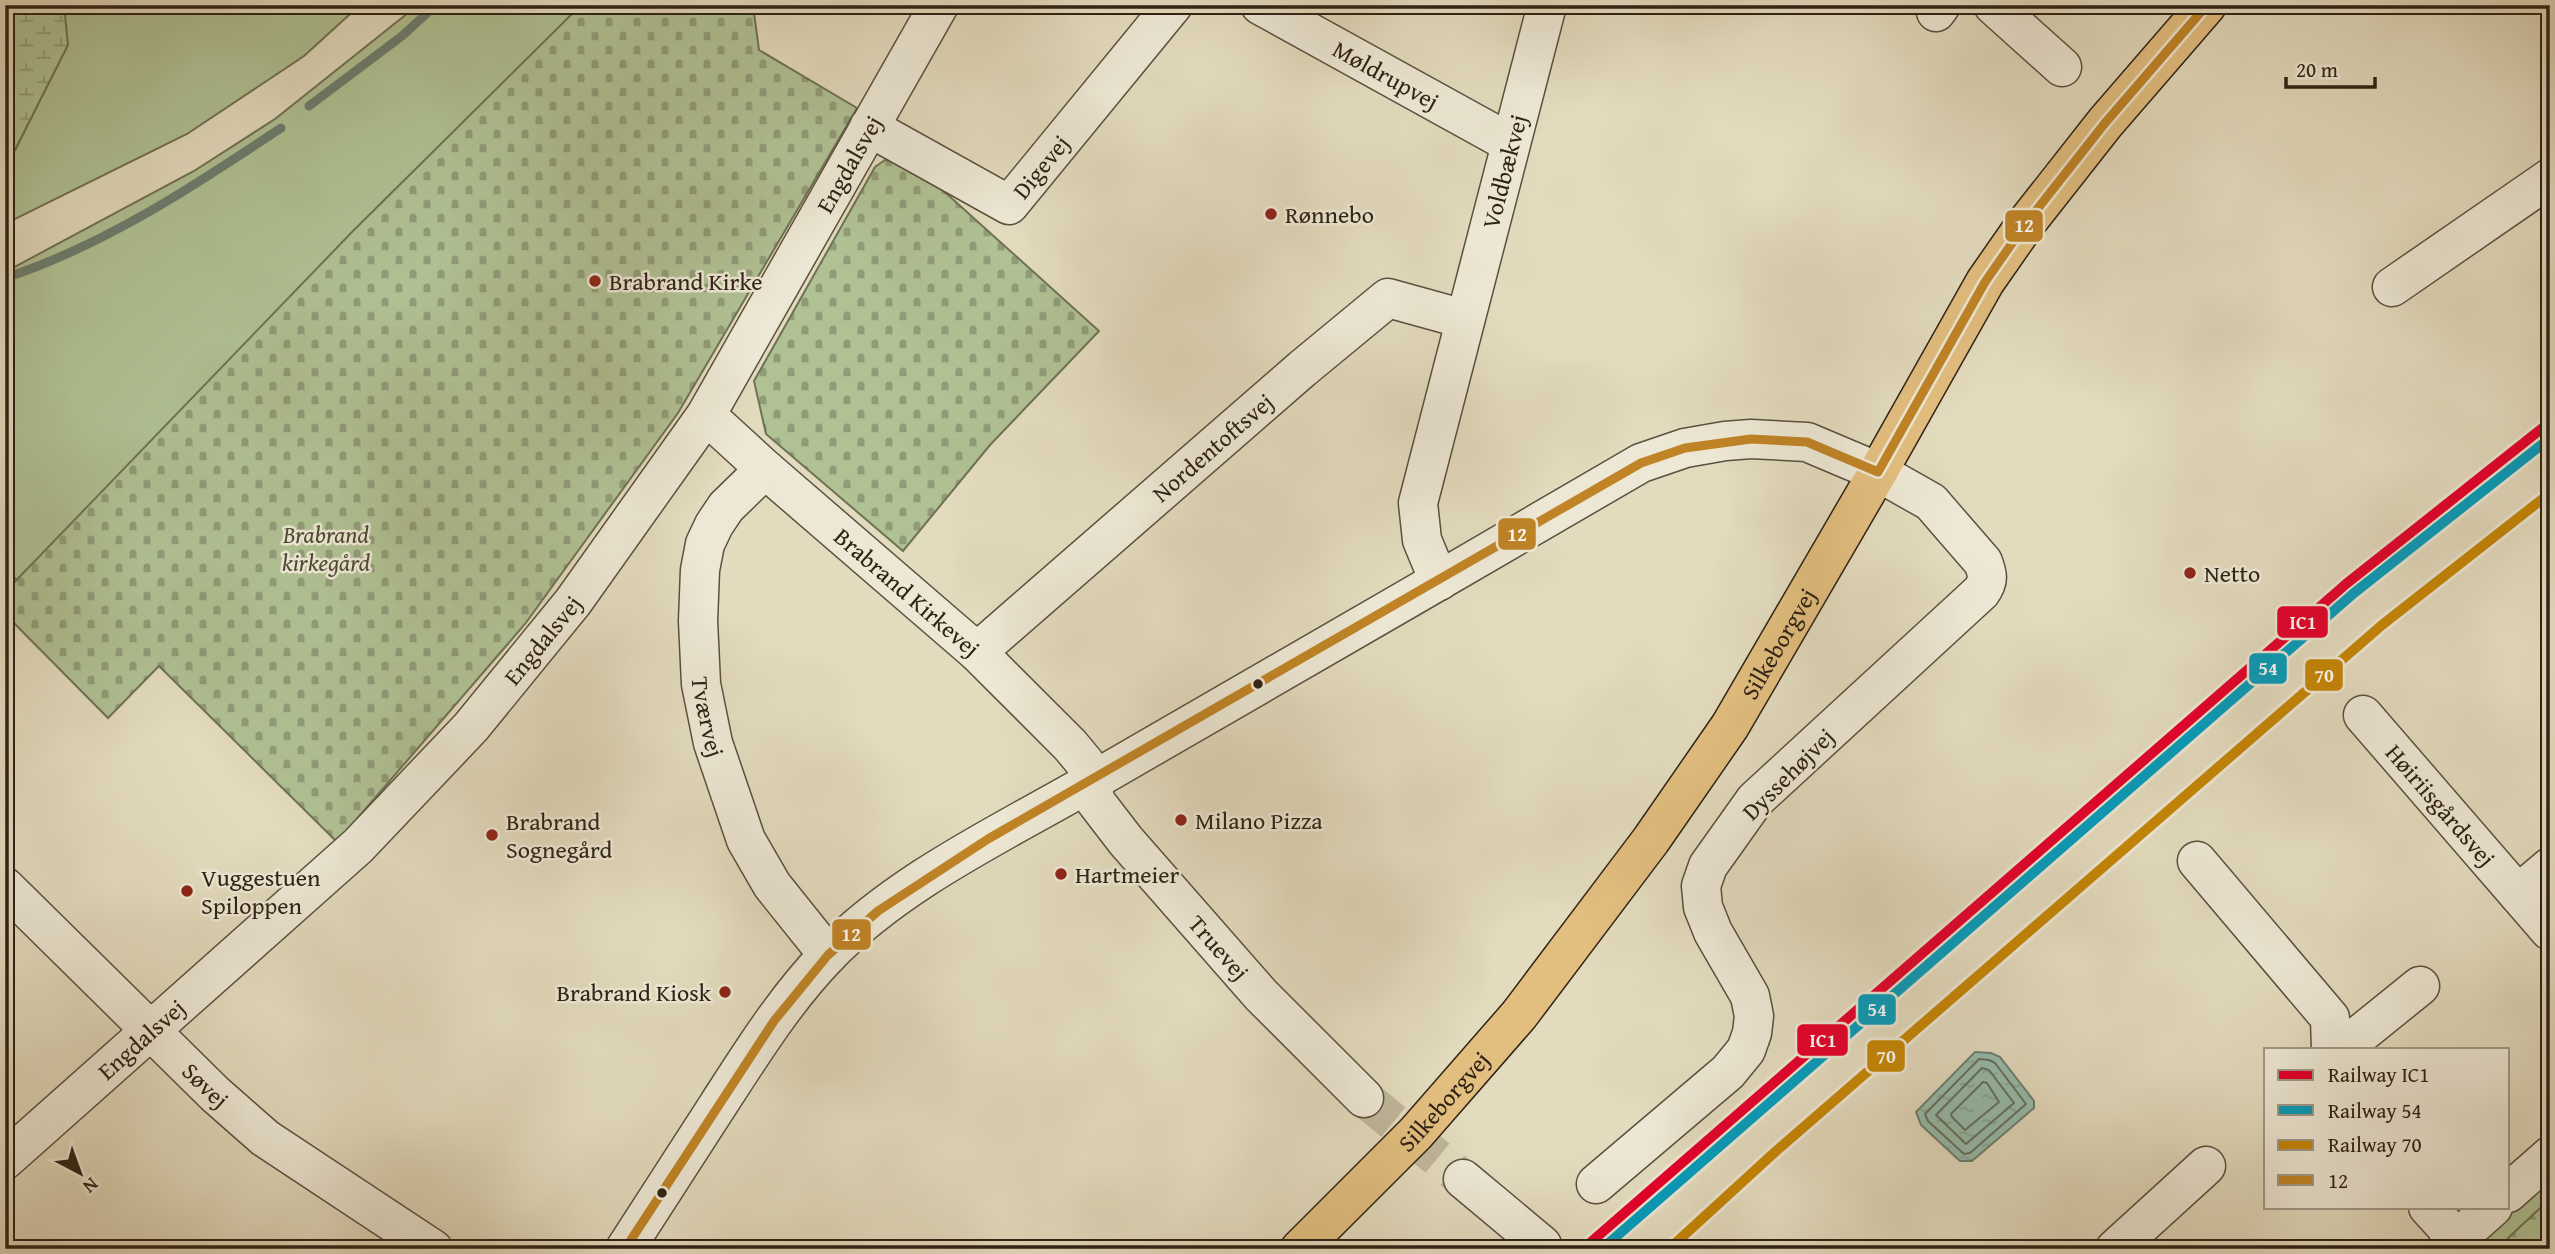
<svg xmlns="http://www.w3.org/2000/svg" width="2555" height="1254" viewBox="0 0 2555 1254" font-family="'Gentium Book Plus',serif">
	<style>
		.green { fill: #b0c194; stroke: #6f7254; stroke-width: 2 }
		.forest { fill: url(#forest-firs); stroke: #6f7254; stroke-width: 2 }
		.wetland { fill: url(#wetland-marsh); stroke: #6f7254; stroke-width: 2 }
		.cemetery { fill: url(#cemetery-stones); stroke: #6f7254; stroke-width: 2 }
		.water { fill: url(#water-ripples); stroke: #6c7e70; stroke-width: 2 }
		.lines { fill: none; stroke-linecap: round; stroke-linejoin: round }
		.shore { stroke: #626f60; stroke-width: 2 }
		.stream { stroke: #6c7e70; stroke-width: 9 }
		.minor-tunnel { stroke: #bfb69c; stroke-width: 38; stroke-dasharray: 38 19; stroke-linecap: butt }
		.minor-casing { stroke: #5b503f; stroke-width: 41 }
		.major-casing { stroke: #2e2215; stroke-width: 41 }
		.minor { stroke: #ede8d5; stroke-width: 38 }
		.major { stroke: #e2be7f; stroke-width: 38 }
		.bus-1-casing { stroke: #ede8d5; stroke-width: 14 }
		.bus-1 { stroke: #c08426; stroke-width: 9 }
		.rail-1-casing { stroke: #ede8d5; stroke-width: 16 }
		.rail-2-casing { stroke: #ede8d5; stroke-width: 16 }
		.rail-3-casing { stroke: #ede8d5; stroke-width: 16 }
		.rail-1 { stroke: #e4002b; stroke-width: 10 }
		.rail-2 { stroke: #059cbc; stroke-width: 10 }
		.rail-3 { stroke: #c58505; stroke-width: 10 }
		.poi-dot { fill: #8f2418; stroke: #ede8d5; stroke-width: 2.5 }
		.bus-dot { fill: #2e2215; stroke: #ede8d5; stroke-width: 2.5 }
		.labels { text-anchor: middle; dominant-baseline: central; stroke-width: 5; stroke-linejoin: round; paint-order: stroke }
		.street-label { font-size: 24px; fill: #2e2215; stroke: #ede8d5 }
		.poi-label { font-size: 24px; fill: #2e2215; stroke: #ede8d5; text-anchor: start }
		.park-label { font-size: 24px; font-style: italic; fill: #4e4a35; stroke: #ede8d5 }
		.line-badge { stroke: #ede8d5; stroke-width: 2.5 }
		.badge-label { font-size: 19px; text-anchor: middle; font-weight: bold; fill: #fff }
	</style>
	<defs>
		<pattern id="forest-firs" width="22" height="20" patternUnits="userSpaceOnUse" patternTransform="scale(1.75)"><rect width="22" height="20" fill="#b0c194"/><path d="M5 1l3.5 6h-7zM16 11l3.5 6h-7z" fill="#909c78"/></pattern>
		<pattern id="wetland-marsh" width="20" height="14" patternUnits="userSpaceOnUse" patternTransform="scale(1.75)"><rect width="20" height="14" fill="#b0c194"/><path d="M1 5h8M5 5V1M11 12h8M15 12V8" fill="none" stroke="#909c78"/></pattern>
		<pattern id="cemetery-stones" width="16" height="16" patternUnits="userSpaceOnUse" patternTransform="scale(1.75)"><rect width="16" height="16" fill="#b0c194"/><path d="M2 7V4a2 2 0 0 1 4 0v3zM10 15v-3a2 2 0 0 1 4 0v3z" fill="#909c78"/></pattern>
		<pattern id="water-ripples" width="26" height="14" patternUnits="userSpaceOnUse" patternTransform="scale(1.75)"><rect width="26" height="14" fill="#96bcac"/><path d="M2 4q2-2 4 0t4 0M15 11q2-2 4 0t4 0" fill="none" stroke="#82a193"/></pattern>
	</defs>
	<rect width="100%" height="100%" fill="#e3dbbe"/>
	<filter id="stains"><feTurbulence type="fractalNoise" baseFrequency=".00286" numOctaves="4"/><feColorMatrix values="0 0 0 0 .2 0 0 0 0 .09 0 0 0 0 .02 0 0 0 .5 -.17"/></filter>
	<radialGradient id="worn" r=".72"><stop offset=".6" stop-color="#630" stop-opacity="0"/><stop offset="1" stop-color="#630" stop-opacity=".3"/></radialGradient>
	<path class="green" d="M64,5h296l-56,51 -117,78 -182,90v-68l10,-6 52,-105z
		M418,5h163l-564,575 -12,-11v-297l189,-101 81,-52z
		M2543,1177l7,7v65h-85z"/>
	<path class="forest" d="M2550,1199v50h-32l-10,-11z"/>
	<path class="wetland" d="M5,5h59l4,40 -53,105 -10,6z"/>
	<path class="cemetery" d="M581,5h172l6,45 98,58 -179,305 -153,211 -188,218 -178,-176 -51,52 -103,-104v-22l347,-360z
		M885,160l19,3 33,22 162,146 -109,114 -87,106 -137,-117 -12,-53 121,-214z"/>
	<path class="water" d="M1975,1052l16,1 9,4 34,44v7l-62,53h-12l-39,-36 -5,-13z"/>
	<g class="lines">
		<path class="shore" d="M1979,1059l10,1 6,3 31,41 -56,49 -6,1 -36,-33 -3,-7z
			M1982,1068l7,2 25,33 -48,41 -30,-29z
			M1983,1082l4,1 12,19 -34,28 -13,-13 -1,-3z"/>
		<path class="stream" d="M309,106l93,-70 34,-31
			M5,278c100,-33 189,-92 276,-150"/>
		<path class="minor-tunnel" d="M1364,1098l99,81"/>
		<defs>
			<g id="minor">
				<path id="s1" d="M1260,5l250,138"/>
				<path d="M1993,5l69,62"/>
				<path d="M1936,12l5,-7"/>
				<path id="s2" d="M869,127l140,78 164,-200"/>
				<path d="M2392,287l158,-109"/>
				<path id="s3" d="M706,415l59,54 212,183 93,93 15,18 11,39 30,39 135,154 103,103"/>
				<path id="s4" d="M765,469l-39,38 -12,18 -9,19 -5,26 -2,51 3,63 12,59 33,97 26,45 56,70"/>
				<path id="s5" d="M1439,581l-17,-41 -4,-37 129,-498"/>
				<path id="s6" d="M977,652l325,-283 86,-71 76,21"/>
				<path id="s7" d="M2363,715l187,216"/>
				<path d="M2197,861l133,157 1,31"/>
				<path id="s8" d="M5,887l210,207 50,44 168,111"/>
				<path d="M2518,894l32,-27"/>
				<path d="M2342,1049l78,-63"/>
				<path id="s9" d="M5,1160l353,-314 113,-119 102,-125 133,-187 233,-410"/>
				<path d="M1463,1179l79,66"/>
				<path d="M2508,1193l42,-37"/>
				<path d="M2428,1207l29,32"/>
				<path d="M625,1249c31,-48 62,-96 93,-144 33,-51 66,-104 108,-148 70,-74 176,-124 263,-174 185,-106 368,-213 552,-320l44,-15 40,-7 26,-2 56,3 71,30 53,30 52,60c5,13 6,19 -2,30l-226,208 -47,66 -7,20 2,21 10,25 37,64 4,20 -2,17 -6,17 -18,22 -132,112"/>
				<path d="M2115,1249l91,-83"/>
				<path d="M2446,1249l47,-42"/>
			</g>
			<g id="major">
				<path id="s10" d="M1300,1249l116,-116 103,-118 132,-175 79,-114 148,-254 107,-190 39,-56 81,-103 102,-118"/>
			</g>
		</defs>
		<use href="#minor" class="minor-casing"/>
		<use href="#major" class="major-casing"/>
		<use href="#minor" class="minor"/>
		<use href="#major" class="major"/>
		<defs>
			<path id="bus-1" d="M1878,472l107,-190 39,-56 81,-103 102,-118
				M625,1249l149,-228 54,-66 50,-44 110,-72 653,-376 44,-15 66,-9 56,3 71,30"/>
		</defs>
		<use href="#bus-1" class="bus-1-casing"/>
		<use href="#bus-1" class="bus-1"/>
		<defs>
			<path id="rail-1" d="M1583,1249l763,-665 204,-162"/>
			<path id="rail-2" d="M1602,1249l752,-656 196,-155"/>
			<path id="rail-3" d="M1669,1249l106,-97 607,-527 168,-132"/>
		</defs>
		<use href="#rail-1" class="rail-1-casing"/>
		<use href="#rail-2" class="rail-2-casing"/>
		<use href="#rail-3" class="rail-3-casing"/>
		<use href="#rail-1" class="rail-1"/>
		<use href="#rail-2" class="rail-2"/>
		<use href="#rail-3" class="rail-3"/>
	</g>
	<g class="poi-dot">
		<circle cx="1271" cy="214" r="7"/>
		<circle cx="595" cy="281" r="7"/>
		<circle cx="2190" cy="573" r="7"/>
		<circle cx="1181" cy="820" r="7"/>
		<circle cx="492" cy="835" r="7"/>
		<circle cx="1061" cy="874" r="7"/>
		<circle cx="187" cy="891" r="7"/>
		<circle cx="725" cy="992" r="7"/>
	</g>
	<g class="bus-dot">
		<circle cx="1258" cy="684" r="6"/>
		<circle cx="662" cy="1193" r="6"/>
	</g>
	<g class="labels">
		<g class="street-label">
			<text stroke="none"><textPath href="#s1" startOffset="144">Møldrupvej</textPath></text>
			<text stroke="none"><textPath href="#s9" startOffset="1316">Engdalsvej</textPath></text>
			<text stroke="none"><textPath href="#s2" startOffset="210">Digevej</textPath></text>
			<text stroke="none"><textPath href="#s5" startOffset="424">Voldbækvej</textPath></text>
			<text stroke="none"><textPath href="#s6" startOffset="312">Nordentoftsvej</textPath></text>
			<text stroke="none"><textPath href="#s3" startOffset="268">Brabrand Kirkevej</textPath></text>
			<text stroke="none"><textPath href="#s9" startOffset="749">Engdalsvej</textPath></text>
			<text stroke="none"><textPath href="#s10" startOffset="774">Silkeborgvej</textPath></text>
			<text stroke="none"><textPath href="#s4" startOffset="271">Tværvej</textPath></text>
			<text transform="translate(1788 774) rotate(-45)">Dyssehøjvej</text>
			<text stroke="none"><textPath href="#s7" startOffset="119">Høiriisgårdsvej</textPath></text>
			<text stroke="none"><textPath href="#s3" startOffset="746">Truevej</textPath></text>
			<text stroke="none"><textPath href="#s9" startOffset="182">Engdalsvej</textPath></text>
			<text stroke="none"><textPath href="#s8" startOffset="282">Søvej</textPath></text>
			<text stroke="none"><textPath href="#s10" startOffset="206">Silkeborgvej</textPath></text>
		</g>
		<g class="poi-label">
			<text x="1285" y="214">Rønnebo</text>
			<text x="609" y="281">Brabrand Kirke</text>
			<text x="2204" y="573">Netto</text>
			<text x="1195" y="820">Milano Pizza</text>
			<text x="506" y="821">Brabrand<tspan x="506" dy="28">Sognegård</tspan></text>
			<text x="1075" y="874">Hartmeier</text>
			<text x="201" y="877">Vuggestuen<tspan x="201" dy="28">Spiloppen</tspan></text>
			<text x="711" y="992" text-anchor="end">Brabrand Kiosk</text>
		</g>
		<g class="park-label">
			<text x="326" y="534">Brabrand<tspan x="326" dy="28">kirkegård</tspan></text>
		</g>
	</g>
	<g class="line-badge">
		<rect x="2004" y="209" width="40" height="34" rx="7" fill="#c08426"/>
		<rect x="1497" y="517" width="40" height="34" rx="7" fill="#c08426"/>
		<rect x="2276" y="605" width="53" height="34" rx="7" fill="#e4002b"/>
		<rect x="2248" y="652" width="40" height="33" rx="7" fill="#059cbc"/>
		<rect x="2304" y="658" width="40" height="34" rx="7" fill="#c58505"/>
		<rect x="831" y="918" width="41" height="33" rx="7" fill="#c08426"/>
		<rect x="1857" y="993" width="40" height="33" rx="7" fill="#059cbc"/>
		<rect x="1796" y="1023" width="53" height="34" rx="7" fill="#e4002b"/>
		<rect x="1866" y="1039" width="40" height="34" rx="7" fill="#c58505"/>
	</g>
	<g class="badge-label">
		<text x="2024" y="232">12</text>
		<text x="1517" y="541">12</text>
		<text x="2303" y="629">IC1</text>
		<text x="2268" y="675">54</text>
		<text x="2324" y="682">70</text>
		<text x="851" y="941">12</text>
		<text x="1877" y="1016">54</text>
		<text x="1823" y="1047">IC1</text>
		<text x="1886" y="1063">70</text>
	</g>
	<rect width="2555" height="1254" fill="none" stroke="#e3dbbe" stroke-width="28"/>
	<rect x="7" y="7" width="2541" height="1240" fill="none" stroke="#2e2215" stroke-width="3.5"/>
	<rect x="14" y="14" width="2527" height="1226" fill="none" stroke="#2e2215" stroke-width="2"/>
	<rect x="2264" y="1048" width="245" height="161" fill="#ede8d5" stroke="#a19988" stroke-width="2"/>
	<rect x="2278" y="1070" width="35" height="10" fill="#e4002b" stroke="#a19988" stroke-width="2"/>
	<text x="2328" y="1082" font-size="21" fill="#2e2215">Railway IC1</text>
	<rect x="2278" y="1105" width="35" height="10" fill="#059cbc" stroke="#a19988" stroke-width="2"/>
	<text x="2328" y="1118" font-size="21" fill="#2e2215">Railway 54</text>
	<rect x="2278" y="1140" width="35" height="10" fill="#c58505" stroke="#a19988" stroke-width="2"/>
	<text x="2328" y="1152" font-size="21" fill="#2e2215">Railway 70</text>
	<rect x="2278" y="1175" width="35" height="10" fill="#c08426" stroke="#a19988" stroke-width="2"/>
	<text x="2328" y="1188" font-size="21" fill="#2e2215">12</text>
	<g transform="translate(80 1173) rotate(139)" stroke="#ede8d5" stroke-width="5" paint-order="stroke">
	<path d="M0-5L12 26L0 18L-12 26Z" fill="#2e2215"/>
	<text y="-10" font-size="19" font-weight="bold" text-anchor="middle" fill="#2e2215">N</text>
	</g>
	<path d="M2286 77v10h89v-10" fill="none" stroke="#2e2215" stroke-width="3.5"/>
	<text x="2296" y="77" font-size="21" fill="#2e2215" stroke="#ede8d5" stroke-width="5" paint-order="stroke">20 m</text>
	<rect width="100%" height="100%" filter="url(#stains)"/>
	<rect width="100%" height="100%" fill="url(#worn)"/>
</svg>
